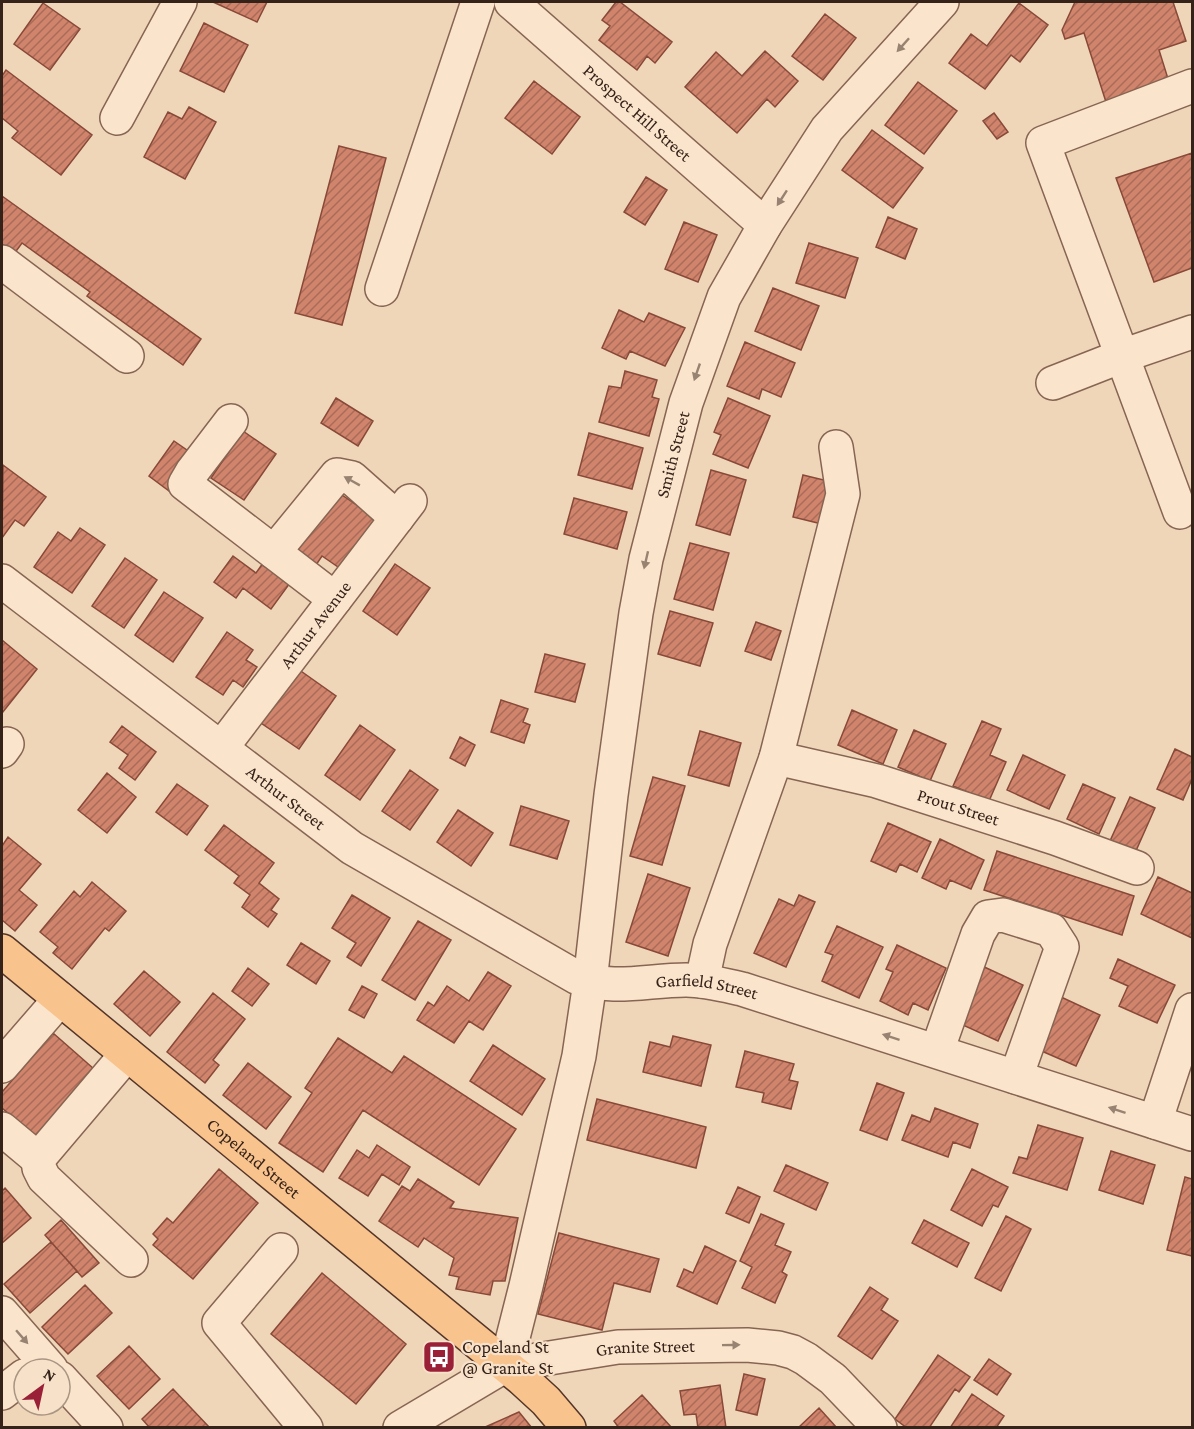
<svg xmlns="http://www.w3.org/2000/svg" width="1194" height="1429" viewBox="0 0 1194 1429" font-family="'Crimson Pro',serif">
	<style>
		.building { fill: url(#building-hatch); stroke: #884938; stroke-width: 1.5 }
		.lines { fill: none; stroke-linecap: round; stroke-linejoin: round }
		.minor-casing { stroke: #876553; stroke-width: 36 }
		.major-casing { stroke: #543528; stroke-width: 36 }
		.minor { stroke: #fbe4cc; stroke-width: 33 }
		.major { stroke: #f8c38c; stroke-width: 33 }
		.oneway { fill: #988372 }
		.labels { text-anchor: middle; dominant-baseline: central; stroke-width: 4.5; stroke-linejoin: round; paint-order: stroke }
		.street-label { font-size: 18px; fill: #352219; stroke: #f7e1c9 }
		.poi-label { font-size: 18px; fill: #352219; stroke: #f7e1c9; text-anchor: start }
	</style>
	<defs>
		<pattern id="building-hatch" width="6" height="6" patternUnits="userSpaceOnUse" patternTransform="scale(1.5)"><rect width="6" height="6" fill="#d1846c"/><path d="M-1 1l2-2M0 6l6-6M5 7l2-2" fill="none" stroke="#aa6c58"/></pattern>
	</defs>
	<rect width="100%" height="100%" fill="#f0d6b9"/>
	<path class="building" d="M213,2h54l-10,20z
		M616,2h4l52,40 -17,21 -8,-7 -10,14 -38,-30 11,-14 -8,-6z
		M1075,2h98l13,39 -27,9 10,32 -63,20 -22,-69 -19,6 -3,-9z
		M43,3l37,26 -30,41 -36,-26z
		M1019,3l29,22 -28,37 -9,-7 -26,34 -36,-26 22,-29 16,12z
		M825,14l31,24 -33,42 -31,-24z
		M204,23l44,22 -24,47 -44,-21z
		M765,51l33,30 -23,26 -8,-8 -30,34 -52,-46 31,-35 26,24z
		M6,70l86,65 -31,40 -49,-37 6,-7 -16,-13v-42z
		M534,81l46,36 -28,37 -47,-36z
		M918,82l39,29 -33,43 -39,-29z
		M189,107l27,15 -31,57 -41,-22 24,-45 14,7z
		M994,113l14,19 -11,7 -14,-18z
		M872,130l51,38 -30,40 -51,-38z
		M339,146l47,12 -44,167 -47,-12z
		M1192,153v115l-38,14 -38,-104z
		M646,177l21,13 -22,35 -21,-13z
		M2,196l199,143 -18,26 -96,-69 3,-4 -68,-49 -8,11 -12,-10z
		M888,217l29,12 -12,30 -29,-12z
		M684,222l33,13 -19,47 -33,-13z
		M809,243l49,15 -13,40 -49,-15z
		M773,288l46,18 -18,44 -46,-19z
		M619,310l25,12 5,-9 36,15 -20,38 -35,-15 -4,8 -24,-11z
		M745,342l50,21 -14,34 -19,-8 -3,10 -32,-13z
		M625,371l32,9 -5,17 7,2 -10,37 -50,-14 10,-36 12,2z
		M336,398l37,23 -15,25 -37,-23z
		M728,398l42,18 -22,52 -35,-14 8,-19 -7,-3z
		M243,431l33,23 -32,46 -33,-22z
		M589,433l54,15 -11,41 -54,-14z
		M174,441l20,14 -25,36 -20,-15z
		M3,465l43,32 -22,29 -9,-6 -13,18z
		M711,470l35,10 -16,55 -34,-10z
		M803,475l29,7 -10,42 -29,-7z
		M336,491l40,27 -35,51 -19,-13 -6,9 -21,-15z
		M574,498l53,14 -10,37 -53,-15z
		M80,528l25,17 -33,48 -38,-26 24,-35 13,9z
		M690,543l39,10 -16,57 -39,-11z
		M233,556l23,17 7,-10 27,20 -19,26 -28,-21 -7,10 -22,-16z
		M125,558l32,22 -33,48 -32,-22z
		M395,564l35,24 -33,47 -34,-24z
		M164,592l39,26 -30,44 -38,-27z
		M670,611l43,12 -13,43 -42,-12z
		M756,622l25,9 -10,29 -26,-9z
		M227,632l26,18 -7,10 11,7 -14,20 -10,-7 -10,15 -27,-18z
		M2,640l35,29 -35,44z
		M545,654l40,10 -10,38 -40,-10z
		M298,669l38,27 -37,53 -38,-26z
		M501,700l27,9 -5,13 7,3 -6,18 -33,-11z
		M852,710l45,20 -14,34 -45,-19z
		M982,721l19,8 -11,26 16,7 -17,39 -36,-15z
		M360,725l35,25 -35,50 -35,-25z
		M122,726l34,26 -21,28 -16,-12 9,-13 -18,-13z
		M914,730l32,14 -16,37 -32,-14z
		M700,731l41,12 -12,43 -41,-11z
		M460,737l15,8 -10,21 -15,-8z
		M1175,749l17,8v22l-9,21 -26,-11z
		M1023,755l42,20 -16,34 -42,-19z
		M410,770l28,20 -28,40 -28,-19z
		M107,773l29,24 -29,36 -29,-23z
		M653,777l32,9 -23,79 -32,-9z
		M177,784l31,22 -21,29 -31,-23z
		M1083,784l32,14 -16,36 -32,-15z
		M1130,797l25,11 -20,45 -25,-12z
		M521,806l48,15 -12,38 -47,-14z
		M458,810l35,23 -22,33 -34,-24z
		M888,823l43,19 -14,30 -17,-8 -4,8 -25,-11z
		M224,825l50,38 -15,20 20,16 -8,11 6,4 -9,13 -26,-20 8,-12 -16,-12 5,-7 -34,-26z
		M8,837l33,27 -22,26 18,15 -22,26 -13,-11v-74z
		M940,839l44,21 -13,29 -21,-9 -4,9 -24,-11z
		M997,851l137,45 -12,39 -138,-45z
		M648,874l42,14 -22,68 -42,-14z
		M1158,877l34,16v45l-51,-24z
		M92,882l34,29 -17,20 -4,-3 -33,41 -19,-16 5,-6 -18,-15 34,-41 6,6z
		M352,895l38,23 -29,48 -14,-9 9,-14 -24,-15z
		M799,895l16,7 -29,65 -32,-14 25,-54 15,7z
		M418,921l33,19 -36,60 -33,-20z
		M837,926l46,21 -24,51 -37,-17 11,-26 -8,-3z
		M301,943l29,18 -14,23 -29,-19z
		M897,945l49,23 -18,42 -15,-7 -5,12 -28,-14 13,-29 -7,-3z
		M1118,959l57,26 -18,38 -38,-17 9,-20 -18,-8z
		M980,965l43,20 -25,56 -44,-20z
		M248,968l21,16 -17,22 -20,-15z
		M144,971l36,31 -30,34 -36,-32z
		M488,972l23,14 -28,44 -14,-9 -15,22 -37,-23 11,-18 6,4 13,-20 22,15z
		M362,986l15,8 -13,24 -15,-8z
		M213,993l32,26 -32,41 6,5 -14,18 -38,-31z
		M1061,997l39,18 -24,51 -39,-17z
		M53,1033l41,36 -59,68 -33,-29v-16z
		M673,1036l38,9 -10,41 -58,-14 7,-30 20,5z
		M338,1038l54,35 12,-17 112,73 -37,56 -116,-75 -40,62 -44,-29 33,-50 -7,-5z
		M493,1045l52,34 -23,36 -52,-34z
		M745,1051l49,13 -5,16 9,2 -7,27 -29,-7 2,-9 -28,-6z
		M248,1063l43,34 -25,32 -43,-34z
		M877,1083l27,10 -17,47 -27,-10z
		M597,1099l109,28 -10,41 -109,-28z
		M935,1108l43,16 -8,24 -17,-6 -5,15 -46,-17 10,-25 18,7z
		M1038,1125l45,13 -16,52 -54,-17 6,-16 8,2z
		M377,1145l33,22 -11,18 -17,-11 -14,22 -29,-18 18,-28 12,8z
		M1111,1151l44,14 -12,39 -44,-14z
		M786,1165l42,18 -12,27 -42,-19z
		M219,1169l39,34 -65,76 -40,-34 5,-6 -5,-5 14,-16 6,5z
		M972,1169l36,18 -10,20 -5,-2 -11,21 -31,-16z
		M1185,1177l7,2v77l-25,-6z
		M418,1179l36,23 -4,6 68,10 -13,63h-12l-3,14 -34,-6 3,-12 -10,-2 5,-17 -30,-20 -6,9 -39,-26 23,-35 8,5z
		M738,1187l22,10 -11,26 -23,-10z
		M5,1188l26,30 -29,25v-52z
		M761,1214l23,10 -9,21 16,7 -9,20 5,3 -12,28 -33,-15 10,-21 -12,-6z
		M1006,1216l25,13 -30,62 -26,-13z
		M61,1220l38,43 -17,14 -37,-42z
		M924,1220l45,23 -12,24 -45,-24z
		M559,1233l100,26 -9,33 -36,-9 -12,47 -64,-16z
		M51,1242l26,29 -47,42 -26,-29z
		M705,1246l31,15 -19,43 -40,-18 7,-17 9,4z
		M322,1273l84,71 -50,60 -85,-70z
		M85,1285l27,28 -44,41 -26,-27z
		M870,1287l18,12 -7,11 17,11 -26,38 -34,-23z
		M129,1346l31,33 -31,30 -32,-33z
		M938,1355l32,22 -11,15 -4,-3 -26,39h-22l-12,-9z
		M989,1359l22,15 -14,21 -23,-15z
		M744,1374l21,5 -8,36 -21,-5z
		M720,1385l6,43h-28l-2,-14 -12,1 -4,-24z
		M173,1389l37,39h-60l-8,-9z
		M972,1394l32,22 -8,12h-46z
		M642,1395l30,33h-53l-5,-7z
		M819,1408l18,20h-39z
		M519,1412l13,16h-49z"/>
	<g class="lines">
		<defs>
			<g id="minor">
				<path id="s1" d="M511,2l254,223"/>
				<path d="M117,118l63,-116"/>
				<path d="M2,262l125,94"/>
				<path d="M382,289l96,-287"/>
				<path d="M1053,383l69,-27 70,-24"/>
				<path d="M231,421l-39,51 -7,12 150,115"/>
				<path d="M1180,512l-137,-369 149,-57"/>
				<path d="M274,552l63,-77 15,3 45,40"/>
				<path id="s2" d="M2,581l350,267 224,129c38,14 71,3 110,3 19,0 38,5 56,9l450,145"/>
				<path id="s3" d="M222,747l188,-246"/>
				<path d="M2,751l5,-7"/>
				<path id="s4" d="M776,758l101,23 178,57 82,30"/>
				<path d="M702,981l8,-37 66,-186 67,-264 -7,-47"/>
				<path d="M937,1051l41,-117 10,-17 15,-2 48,15 11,17 -46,130"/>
				<path d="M2,1066l58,-67"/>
				<path d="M1155,1122l37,-112"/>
				<path d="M2,1129l36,30 89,-105"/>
				<path d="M38,1159l1,9 5,10 87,82"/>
				<path d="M281,1250l-62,73 87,105"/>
				<path d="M2,1313l49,56"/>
				<path id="s5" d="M506,1365l20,-79 53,-230 11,-74 21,-187 25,-182 10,-54 40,-156 38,-106 41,-72 62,-96 115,-127"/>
				<path d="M60,1378l46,50"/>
				<path d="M2,1393l22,-17"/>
				<path id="s6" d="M400,1428l106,-63 112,-18 129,-2 31,3 15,4 13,7 27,20 47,49"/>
			</g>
			<g id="major">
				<path id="s7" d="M2,951l520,428 24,22 23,27"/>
			</g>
		</defs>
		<use href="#minor" class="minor-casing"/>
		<use href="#major" class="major-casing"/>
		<use href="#minor" class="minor"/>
		<use href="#major" class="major"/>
	</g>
	<defs><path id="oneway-solid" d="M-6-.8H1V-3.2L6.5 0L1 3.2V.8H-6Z" transform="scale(1.5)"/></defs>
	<g class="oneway">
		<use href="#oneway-solid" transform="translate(903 45) rotate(132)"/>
		<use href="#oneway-solid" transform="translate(782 198) rotate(123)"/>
		<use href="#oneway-solid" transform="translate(697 372) rotate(109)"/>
		<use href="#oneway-solid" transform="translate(352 481) rotate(-151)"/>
		<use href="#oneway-solid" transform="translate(646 560) rotate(103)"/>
		<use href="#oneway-solid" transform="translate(891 1037) rotate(-162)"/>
		<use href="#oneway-solid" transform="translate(1117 1110) rotate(-162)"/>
		<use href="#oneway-solid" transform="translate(22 1337) rotate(49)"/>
		<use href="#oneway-solid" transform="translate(731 1345) rotate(-1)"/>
	</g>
	<defs>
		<symbol id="bus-square" viewBox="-11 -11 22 22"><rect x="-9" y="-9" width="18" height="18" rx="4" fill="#992037" stroke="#f7e1c9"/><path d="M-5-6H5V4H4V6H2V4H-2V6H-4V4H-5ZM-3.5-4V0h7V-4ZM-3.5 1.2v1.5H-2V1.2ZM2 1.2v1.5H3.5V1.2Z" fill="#fff"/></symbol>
	</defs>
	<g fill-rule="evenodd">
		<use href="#bus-square" x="420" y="1338" width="38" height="38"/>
	</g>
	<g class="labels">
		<g class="street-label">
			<text stroke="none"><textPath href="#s1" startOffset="168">Prospect Hill Street</textPath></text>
			<text stroke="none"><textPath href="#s5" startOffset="927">Smith Street</textPath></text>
			<text stroke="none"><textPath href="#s3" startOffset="154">Arthur Avenue</textPath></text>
			<text stroke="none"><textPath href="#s2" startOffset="357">Arthur Street</textPath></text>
			<text stroke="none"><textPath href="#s4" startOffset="189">Prout Street</textPath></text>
			<text stroke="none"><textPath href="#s2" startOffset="831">Garfield Street</textPath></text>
			<text stroke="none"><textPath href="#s7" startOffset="326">Copeland Street</textPath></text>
			<text stroke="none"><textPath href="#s6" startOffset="264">Granite Street</textPath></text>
		</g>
		<g class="poi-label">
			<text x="462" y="1347">Copeland St<tspan x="462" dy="21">@ Granite St</tspan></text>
		</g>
	</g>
	<rect width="1194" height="1429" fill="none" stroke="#352219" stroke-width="6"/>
	<g transform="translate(42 1387) rotate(33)"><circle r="28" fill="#f7e1c9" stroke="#a99583" stroke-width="1.5"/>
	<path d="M0-4.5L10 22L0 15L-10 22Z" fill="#992037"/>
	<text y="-9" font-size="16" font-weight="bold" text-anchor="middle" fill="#352219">N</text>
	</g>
</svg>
